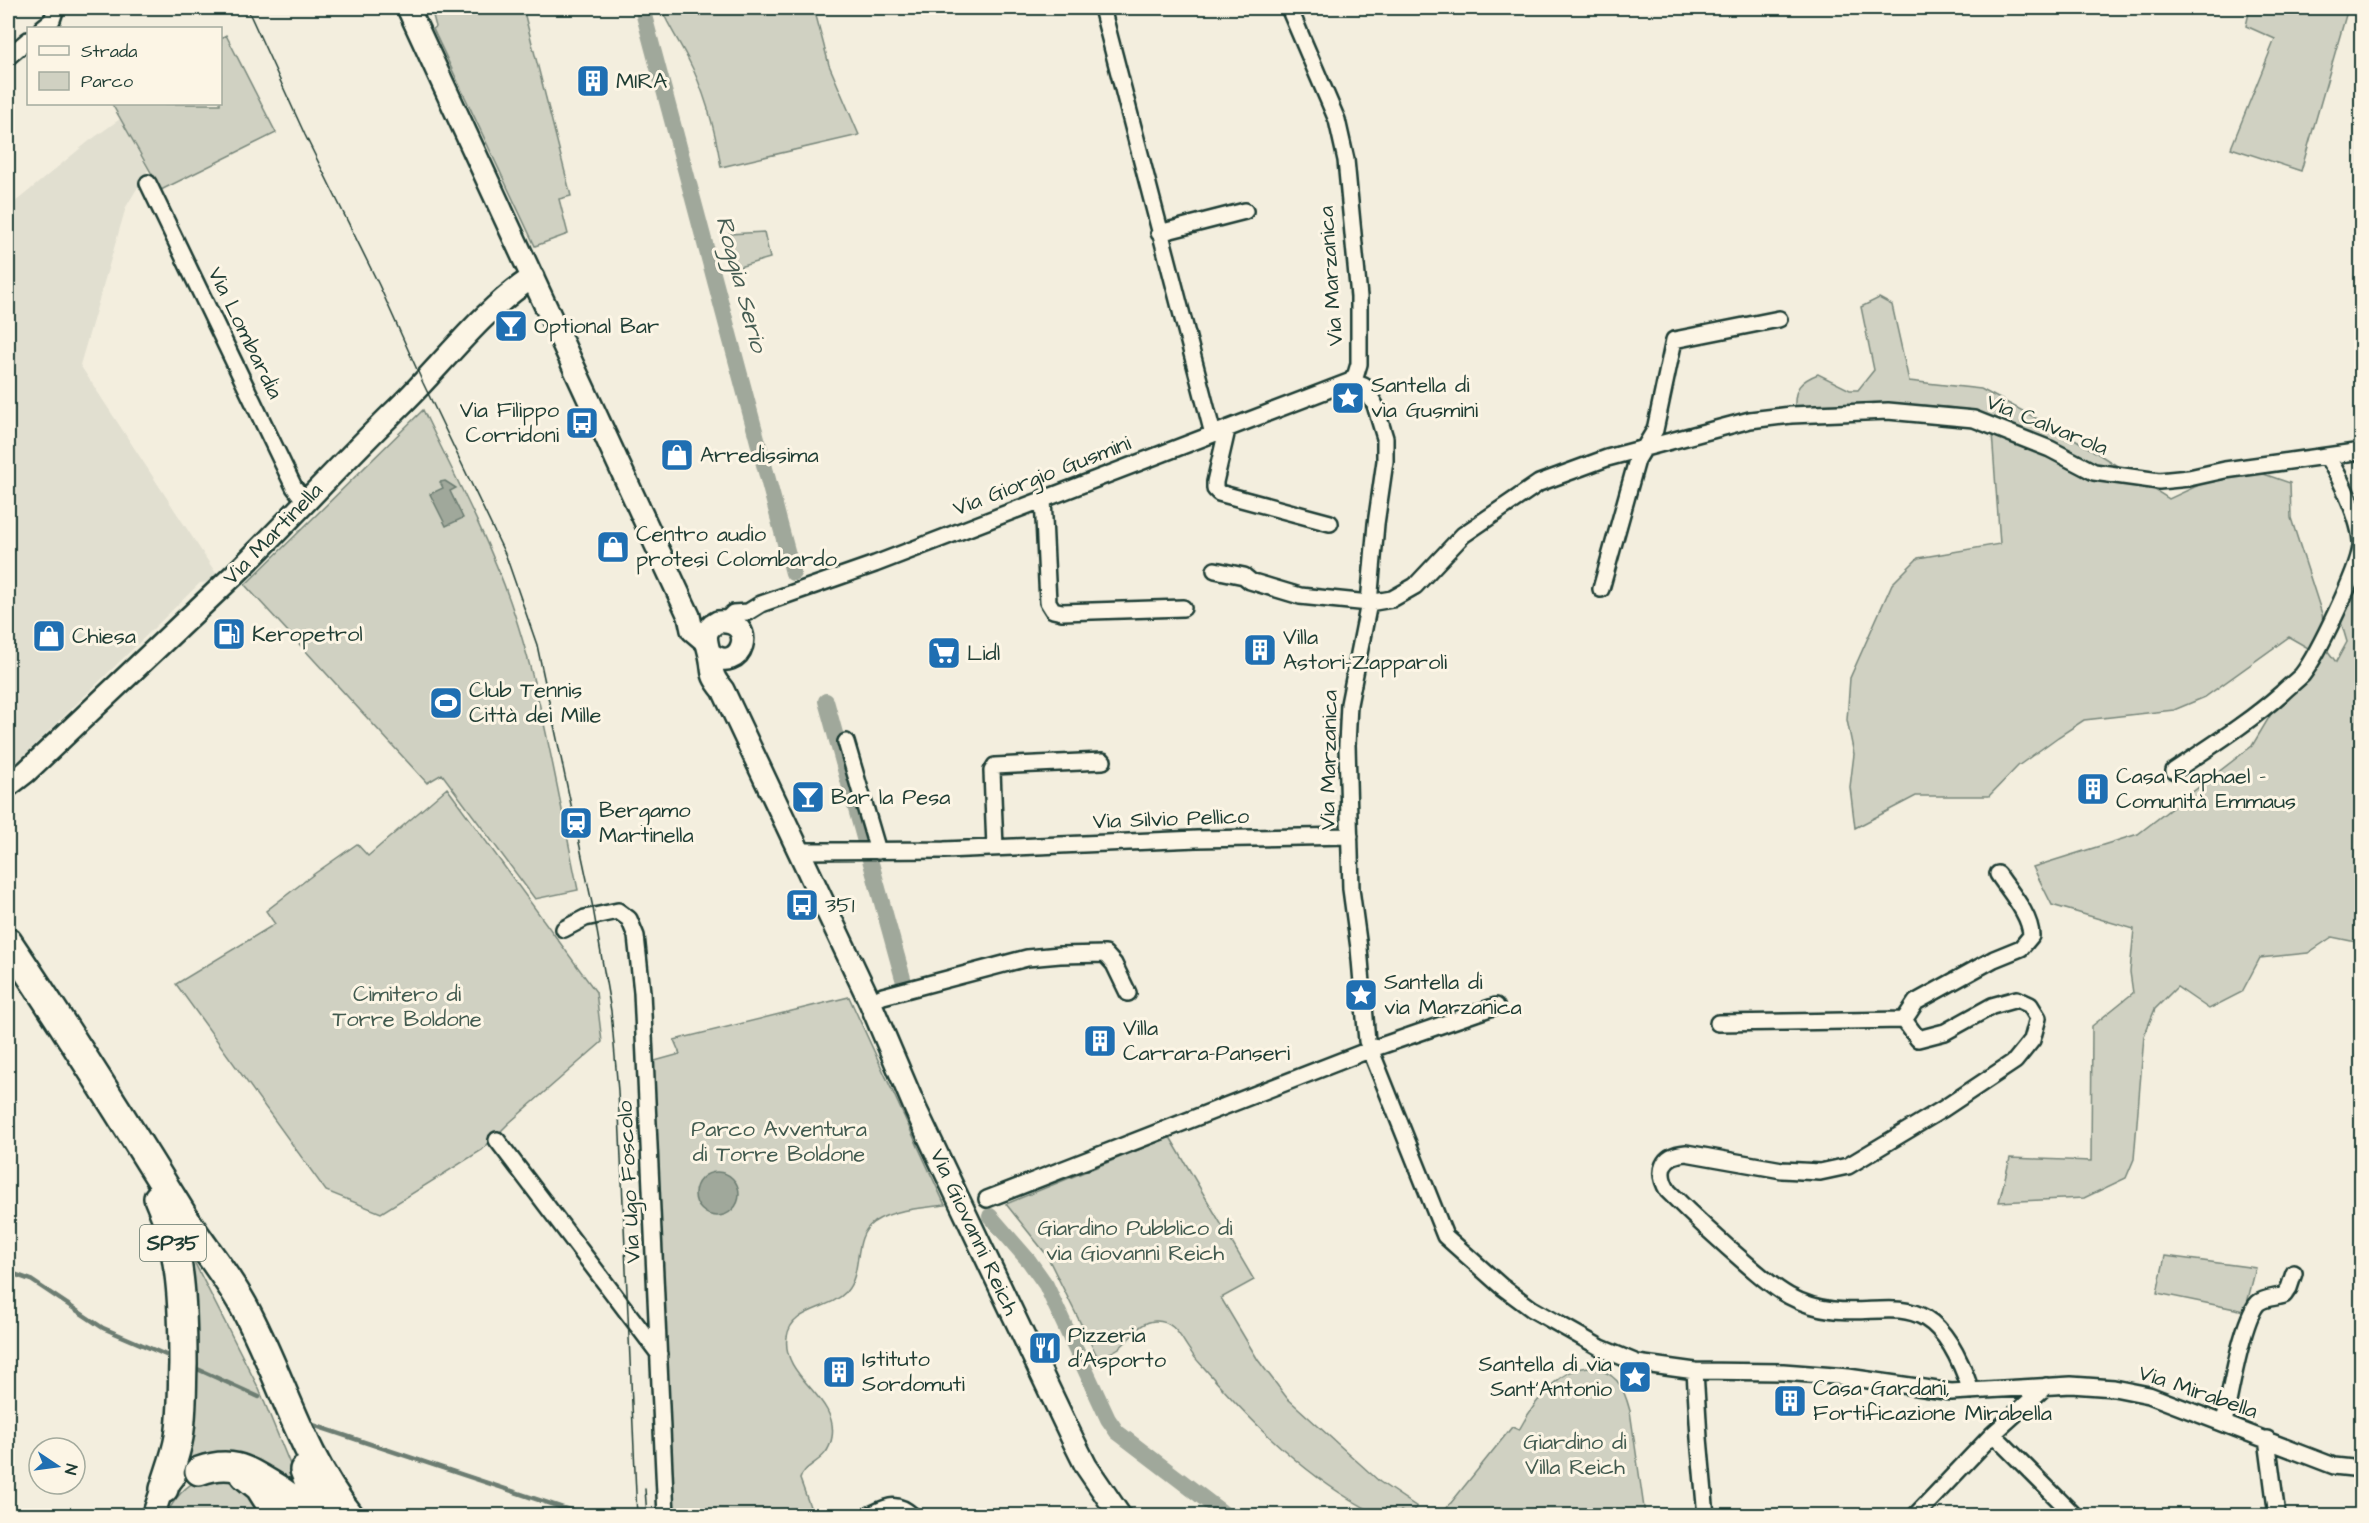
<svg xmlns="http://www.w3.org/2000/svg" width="2369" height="1523" viewBox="0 0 2369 1523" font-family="'Architects Daughter',sans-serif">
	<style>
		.built { fill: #e1dfd0 }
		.green { fill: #d0d1c2; stroke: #78877b; stroke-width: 1.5 }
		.water { fill: #a0a89b; stroke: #6c7d72; stroke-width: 1.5 }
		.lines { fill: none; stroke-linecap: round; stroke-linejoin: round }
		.stream { stroke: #6c7d72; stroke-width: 4.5 }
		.canal { stroke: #a0a89b; stroke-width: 16 }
		.street-casing { stroke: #1f3d34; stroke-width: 20 }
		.secondary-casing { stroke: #1f3d34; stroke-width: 26 }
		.highway-casing { stroke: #1f3d34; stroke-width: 32 }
		.street { stroke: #fcf5e5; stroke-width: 15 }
		.secondary { stroke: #fcf5e5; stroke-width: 21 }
		.highway { stroke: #fcf5e5; stroke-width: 27 }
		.tram { stroke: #1f3d34; stroke-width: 1.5 }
		.labels { text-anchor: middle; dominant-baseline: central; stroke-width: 6; stroke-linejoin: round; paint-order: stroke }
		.shield { fill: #fcf5e5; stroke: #617469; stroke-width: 1.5 }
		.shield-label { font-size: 21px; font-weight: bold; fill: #1f3d34 }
		.poi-label { font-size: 22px; fill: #1f3d34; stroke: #fcf5e5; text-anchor: start }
		.street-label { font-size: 22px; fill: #1f3d34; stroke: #fcf5e5 }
		.park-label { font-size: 22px; fill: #425b50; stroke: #fcf5e5 }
		.water-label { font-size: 24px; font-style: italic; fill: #465d53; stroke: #fcf5e5 }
	</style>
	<rect width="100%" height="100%" fill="#f3eede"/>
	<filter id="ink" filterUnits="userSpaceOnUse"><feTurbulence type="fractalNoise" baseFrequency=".0167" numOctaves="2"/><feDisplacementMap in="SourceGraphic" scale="12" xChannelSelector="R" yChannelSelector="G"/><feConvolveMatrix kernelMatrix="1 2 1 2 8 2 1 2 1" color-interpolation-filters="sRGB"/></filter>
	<g filter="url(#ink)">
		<path class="built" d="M120,119l28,51 -22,37 -46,158 141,216 -21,2 -192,188v-563l80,-66z"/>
		<path class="green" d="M431,8h92l48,188 -12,3 9,35 -33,12 -102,-217 3,-2z
			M661,8h153l15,57 30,70 -138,32c-6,-38 -16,-76 -34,-110 -9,-17 -19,-32 -26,-49z
			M2250,8h98l-47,163 -70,-23 44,-109 -29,-13z
			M226,35l50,98 -115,57 -49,-86h108l1,-66z
			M764,232l6,26 -38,11 -3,-35z
			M1879,298l13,7 17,76 72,8 89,47 99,63 32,-15 57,-12 32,11 1,35 31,96 5,36 9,12 11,-20 -8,-27 22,-35v363l-29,-6 -24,16 -48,5 -18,34 -33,17 -32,-22 -22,22 -11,27 -10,123 -8,19 -42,20 -85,4 11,-44 81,3 1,-135 41,-33 -3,-21 4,-43 -82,-24 -19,-38 105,-33 114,-88 58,-97 -21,-12 -84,60 -31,13 -90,10 -26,17 -40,29 -29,30h-73l-61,32 -5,-41 4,-33 -7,-34 3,-42 42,-94 26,-26 82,-14 -8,-111 -37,-25 -48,-4 -112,4c-1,-20 5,-27 23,-34l32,16h8l16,-20 -13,-63z
			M423,410c30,63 64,125 87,191 32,92 48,193 68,289l-43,9 -93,-125 -15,9 -182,-198z
			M447,788l149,204 6,50 -93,81 -27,27 -101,63 -55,-22 -150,-207 99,-60 -9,-13 48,-37 43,-30 11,12z
			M849,997l96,208c-22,3 -51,4 -71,17 -23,16 -10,50 -28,70 -18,19 -55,16 -59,45 -6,41 52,60 45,100 -4,26 -27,25 -32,42l13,36h-138l-24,-453 29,-8 -6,-14z
			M1170,1137l84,143 -33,18 37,62 29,38 93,84 37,25 -6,8h-4l-6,-4 -4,4h-25l1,-3c-64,-32 -120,-88 -167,-142 -5,-6 -11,-11 -15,-18 -10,-13 -16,-32 -36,-31 -18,1 -23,18 -36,27 -6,4 -14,7 -21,10l-52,-104 -40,-50z
			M182,1238l77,151 42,102c-27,-18 -58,-46 -92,-38 -11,2 -21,7 -31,10z
			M2165,1256l91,12 -11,43 -88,-18z
			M1588,1367c28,5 35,17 42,44l15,104 -200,1 -3,-2 70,-87 7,3c14,-26 37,-60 69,-63z
			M233,1477l36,39h-103c7,-16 20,-32 37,-38 9,-2 21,0 30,-1z"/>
		<path class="water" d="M445,481l11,7 -6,3 13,27 -17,8 -16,-32 13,-6 -3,-6z
			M695 1194a22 22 0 1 1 44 0a22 22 0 1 1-44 0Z"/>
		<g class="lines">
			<path class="stream" d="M8,1272l23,8 72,48 70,30
				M193,1367l66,30
				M313,1425l274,91"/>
			<path class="canal" d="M642,8l151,565
				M826,701l78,281
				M990,1216l39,45 17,24 62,134 9,13 110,84"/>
			<defs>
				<path id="street" d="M1102,8l111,426
					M42,28l10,-8 4,-12
					M8,57l20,-17
					M148,183l146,304 11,14
					M1159,233l86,-22
					M1351,381l13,5 4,7 7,12 10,33v23l-9,63 -7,79 -20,101 -2,41 4,144 8,59 8,93 78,195 56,50 31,23 69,39 36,15 58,8 88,1 65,5 103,15 120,-7 43,3 35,7 185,71 28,3
					M1227,430l-12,52v7l4,4 111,30
					M1043,498l5,104 5,8 9,2 121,-4
					M1215,570l29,6 6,5 50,15 69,7 23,-4 23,-13 48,-51 76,-52 68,-25 143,-38 41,-5 97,-4 86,8 76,30 44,23 65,9 30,-3 36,-8 137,-19
					M1601,589l36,-129 18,-30 19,-90 105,-21
					M725,621l8,-8 15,-1 13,-8 114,-40 476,-183 5,-7 3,-10v-67l-13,-137 -9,-40 -48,-112
					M846,742l32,109
					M2174,771c37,-25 74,-48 108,-78 6,-6 14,-12 20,-18 15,-19 57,-106 59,-129 1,-23 -21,-70 -34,-89
					M995,848l-3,-77 3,-5 108,-5
					M799,851l145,-1 253,-11 153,-3
					M564,929l21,-11 33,-7 11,8 7,17 6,56 24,524
					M870,1002l13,-6 144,-38 33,-3 45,-1 9,10 14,29
					M1718,1023l186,-3
					M497,1140l162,214
					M987,1199l382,-149 127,-44
					M1695,1371l4,67 7,78
					M1971,1391c-45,-135 -99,-50 -182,-95 -15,-8 -28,-20 -40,-30 -28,-24 -55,-49 -81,-75 -12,-20 -6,-36 18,-38l96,17 38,2 28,-6 95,-57 72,-48 17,-21 6,-22 -8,-13 -13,-6 -25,7 -47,26 -27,7 -14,-19 12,-18 78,-43 27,-11 10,-12c0,-21 -22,-45 -33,-62
					M2224,1423c5,-24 18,-104 34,-120 7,-6 18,-5 26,-8l5,-7 5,-15
					M1993,1434l82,82
					M2267,1439l10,77
					M868,1516c19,-9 27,-16 45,0
					M1915,1516l78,-82 53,-48"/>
				<path id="secondary" d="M408,8l241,522 40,86 3,14 13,11
					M710,653c32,25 50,-35 8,-31 -16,8 -12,18 -8,33 4,18 -1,18 13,35l147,312 46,108 156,328 14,28 34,50
					M8,786l18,-14c69,-66 139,-131 208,-197 56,-55 109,-114 166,-169 44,-43 81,-95 133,-129
					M242,1477l15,12 17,27
					M153,1516l7,-21 14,-18"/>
				<path id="highway" d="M8,942c62,92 121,186 179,280 18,28 40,54 56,83 38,69 57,149 107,211
					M158,1198c24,52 25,109 25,166 -1,24 0,48 -4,73 -3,18 -10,35 -15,52
					M304,1470l18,46
					M199,1471c31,-11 45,-3 71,13 15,9 26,16 35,32"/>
			</defs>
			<use href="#street" class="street-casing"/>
			<use href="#secondary" class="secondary-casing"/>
			<use href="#highway" class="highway-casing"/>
			<use href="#street" class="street"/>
			<use href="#secondary" class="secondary"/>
			<use href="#highway" class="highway"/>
			<path class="tram" d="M247,8l58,127 74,150 44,98 83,173 31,89 56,263 18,103 7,80 19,425
				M645,1489l2,27"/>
		</g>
	</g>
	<defs>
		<symbol id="building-square" viewBox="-11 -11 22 22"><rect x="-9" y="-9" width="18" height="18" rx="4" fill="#1f6fb2" stroke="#fcf5e5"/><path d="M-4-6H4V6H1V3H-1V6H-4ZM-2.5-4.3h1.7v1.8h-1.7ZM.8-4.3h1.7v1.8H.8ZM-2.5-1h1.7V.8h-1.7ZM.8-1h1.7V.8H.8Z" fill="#fff"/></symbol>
		<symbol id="bar-square" viewBox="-11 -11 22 22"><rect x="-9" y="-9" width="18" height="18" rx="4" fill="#1f6fb2" stroke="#fcf5e5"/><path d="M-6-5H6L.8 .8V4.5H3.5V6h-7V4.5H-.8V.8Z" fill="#fff"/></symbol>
		<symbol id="sight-square" viewBox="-11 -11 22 22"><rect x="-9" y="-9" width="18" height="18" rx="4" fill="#1f6fb2" stroke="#fcf5e5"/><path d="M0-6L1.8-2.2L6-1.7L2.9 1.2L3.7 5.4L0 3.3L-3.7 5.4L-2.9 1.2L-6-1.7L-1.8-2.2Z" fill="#fff"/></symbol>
		<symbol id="bus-square" viewBox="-11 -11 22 22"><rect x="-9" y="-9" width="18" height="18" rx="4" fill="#1f6fb2" stroke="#fcf5e5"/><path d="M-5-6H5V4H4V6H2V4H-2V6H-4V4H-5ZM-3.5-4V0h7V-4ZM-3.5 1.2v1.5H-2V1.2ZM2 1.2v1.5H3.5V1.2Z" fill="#fff"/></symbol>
		<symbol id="shop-square" viewBox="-11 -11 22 22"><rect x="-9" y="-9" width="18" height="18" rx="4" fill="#1f6fb2" stroke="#fcf5e5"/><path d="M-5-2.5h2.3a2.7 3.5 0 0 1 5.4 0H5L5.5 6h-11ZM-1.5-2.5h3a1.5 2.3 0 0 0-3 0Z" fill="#fff"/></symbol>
		<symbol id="fuel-square" viewBox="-11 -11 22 22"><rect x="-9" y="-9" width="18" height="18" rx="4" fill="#1f6fb2" stroke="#fcf5e5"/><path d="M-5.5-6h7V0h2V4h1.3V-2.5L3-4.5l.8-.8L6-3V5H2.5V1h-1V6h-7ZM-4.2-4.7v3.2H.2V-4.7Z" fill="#fff"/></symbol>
		<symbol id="supermarket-square" viewBox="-11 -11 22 22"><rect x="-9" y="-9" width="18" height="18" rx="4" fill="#1f6fb2" stroke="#fcf5e5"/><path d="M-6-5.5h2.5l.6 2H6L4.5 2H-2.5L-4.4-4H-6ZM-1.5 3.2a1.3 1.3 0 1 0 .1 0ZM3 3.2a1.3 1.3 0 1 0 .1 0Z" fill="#fff"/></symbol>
		<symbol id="stadium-square" viewBox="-11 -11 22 22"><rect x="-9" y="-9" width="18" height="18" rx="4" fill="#1f6fb2" stroke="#fcf5e5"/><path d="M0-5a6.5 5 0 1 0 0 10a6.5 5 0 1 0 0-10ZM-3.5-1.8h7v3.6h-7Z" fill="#fff"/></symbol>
		<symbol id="station-square" viewBox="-11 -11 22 22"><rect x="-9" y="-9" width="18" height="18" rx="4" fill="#1f6fb2" stroke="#fcf5e5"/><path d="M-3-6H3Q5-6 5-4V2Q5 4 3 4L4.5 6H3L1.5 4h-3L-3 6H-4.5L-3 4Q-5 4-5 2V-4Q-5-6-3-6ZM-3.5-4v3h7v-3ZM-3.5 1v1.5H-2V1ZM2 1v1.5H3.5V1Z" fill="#fff"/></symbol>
		<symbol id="restaurant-square" viewBox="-11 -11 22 22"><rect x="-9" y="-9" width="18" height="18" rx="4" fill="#1f6fb2" stroke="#fcf5e5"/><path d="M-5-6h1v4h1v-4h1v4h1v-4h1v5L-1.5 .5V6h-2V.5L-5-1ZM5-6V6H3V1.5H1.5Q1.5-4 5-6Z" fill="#fff"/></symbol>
	</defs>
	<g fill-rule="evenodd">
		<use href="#building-square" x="574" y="62" width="38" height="38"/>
		<use href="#bar-square" x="492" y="307" width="38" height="38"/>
		<use href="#sight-square" x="1329" y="379" width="38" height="38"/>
		<use href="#bus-square" x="563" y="404" width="38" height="38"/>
		<use href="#shop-square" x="658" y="436" width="38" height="38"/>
		<use href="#shop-square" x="594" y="528" width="38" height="38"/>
		<use href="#fuel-square" x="210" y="615" width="38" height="38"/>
		<use href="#shop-square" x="30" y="617" width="38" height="38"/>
		<use href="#building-square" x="1241" y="631" width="38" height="38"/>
		<use href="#supermarket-square" x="925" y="634" width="38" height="38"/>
		<use href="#stadium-square" x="427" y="684" width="38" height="38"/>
		<use href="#building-square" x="2074" y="770" width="38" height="38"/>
		<use href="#bar-square" x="789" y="778" width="38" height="38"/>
		<use href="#station-square" x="557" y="804" width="38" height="38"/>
		<use href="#bus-square" x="783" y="886" width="38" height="38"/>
		<use href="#sight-square" x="1342" y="976" width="38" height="38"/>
		<use href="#building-square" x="1081" y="1022" width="38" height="38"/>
		<use href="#restaurant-square" x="1026" y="1329" width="38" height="38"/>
		<use href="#building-square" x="820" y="1353" width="38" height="38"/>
		<use href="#sight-square" x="1616" y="1358" width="38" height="38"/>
		<use href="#building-square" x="1771" y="1382" width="38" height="38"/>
	</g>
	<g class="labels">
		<rect class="shield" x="140" y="1225" width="66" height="36" rx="4.5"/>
		<g class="shield-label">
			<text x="173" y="1243">SP35</text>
		</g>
		<g class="poi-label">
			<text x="616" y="81">MIRA</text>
			<text x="534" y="326">Optional Bar</text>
			<text x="1371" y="385">Santella di<tspan x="1371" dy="25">via Gusmini</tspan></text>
			<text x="559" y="410" text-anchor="end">Via Filippo<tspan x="559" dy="25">Corridoni</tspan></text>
			<text x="700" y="455">Arredissima</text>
			<text x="636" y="534">Centro audio<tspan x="636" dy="25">protesi Colombardo</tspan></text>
			<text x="252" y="634">Keropetrol</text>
			<text x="72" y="636">Chiesa</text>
			<text x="1283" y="637">Villa<tspan x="1283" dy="25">Astori-Zapparoli</tspan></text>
			<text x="967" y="653">Lidl</text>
			<text x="469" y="690">Club Tennis<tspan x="469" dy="25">Città dei Mille</tspan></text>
			<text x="2116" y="776">Casa Raphael -<tspan x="2116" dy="25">Comunità Emmaus</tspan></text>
			<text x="831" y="797">Bar la Pesa</text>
			<text x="599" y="810">Bergamo<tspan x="599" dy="25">Martinella</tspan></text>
			<text x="825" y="905">351</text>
			<text x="1384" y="982">Santella di<tspan x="1384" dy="25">via Marzanica</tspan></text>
			<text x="1123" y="1028">Villa<tspan x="1123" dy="25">Carrara-Panseri</tspan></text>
			<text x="1068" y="1335">Pizzeria<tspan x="1068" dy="25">d'Asporto</tspan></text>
			<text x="862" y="1359">Istituto<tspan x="862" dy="25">Sordomuti</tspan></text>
			<text x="1612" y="1364" text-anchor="end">Santella di via<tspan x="1612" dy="25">Sant'Antonio</tspan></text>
			<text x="1813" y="1388">Casa Gardani,<tspan x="1813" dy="25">Fortificazione Mirabella</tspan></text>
		</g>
		<g class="street-label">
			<text transform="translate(1331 276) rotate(-94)">Via Marzanica</text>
			<text transform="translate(245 333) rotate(64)">Via Lombardia</text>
			<text transform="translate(2047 425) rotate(22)">Via Calvarola</text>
			<text transform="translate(1042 476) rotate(-21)">Via Giorgio Gusmini</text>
			<text transform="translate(273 534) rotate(-46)">Via Martinella</text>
			<text transform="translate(1329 760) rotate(-89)">Via Marzanica</text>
			<text transform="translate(1171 819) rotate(-2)">Via Silvio Pellico</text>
			<text transform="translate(629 1182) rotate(-93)">Via Ugo Foscolo</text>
			<text transform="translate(974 1232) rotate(65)">Via Giovanni Reich</text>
			<text transform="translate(2198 1392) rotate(19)">Via Mirabella</text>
		</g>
		<g class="park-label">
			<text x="407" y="994">Cimitero di<tspan x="407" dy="25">Torre Boldone</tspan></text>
			<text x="779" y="1129">Parco Avventura<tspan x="779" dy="25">di Torre Boldone</tspan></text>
			<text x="1135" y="1228">Giardino Pubblico di<tspan x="1135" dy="25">via Giovanni Reich</tspan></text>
			<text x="1575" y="1442">Giardino di<tspan x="1575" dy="25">Villa Reich</tspan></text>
		</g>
		<g class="water-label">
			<text transform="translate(741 284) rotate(75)">Roggia Serio</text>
		</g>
	</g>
	<rect width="2369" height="1523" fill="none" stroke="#fcf5e5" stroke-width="30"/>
	<rect x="15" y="15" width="2339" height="1493" fill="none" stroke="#1f3d34" stroke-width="2" filter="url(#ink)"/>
	<rect x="27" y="27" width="195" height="78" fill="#fcf5e5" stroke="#a4ab9e" stroke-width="1.5"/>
	<rect x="39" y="46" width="30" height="9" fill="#fcf5e5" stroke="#a4ab9e" stroke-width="1.5"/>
	<text x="81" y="57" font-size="18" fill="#1f3d34">Strada</text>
	<rect x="39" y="72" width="30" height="18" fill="#d0d1c2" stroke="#a4ab9e" stroke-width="1.5"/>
	<text x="81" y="87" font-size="18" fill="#1f3d34">Parco</text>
	<g transform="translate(57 1466) rotate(103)"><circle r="28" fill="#fcf5e5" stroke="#a4ab9e" stroke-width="1.5"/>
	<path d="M0-4.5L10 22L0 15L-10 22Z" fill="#1f6fb2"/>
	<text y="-9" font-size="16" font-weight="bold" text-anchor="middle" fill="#1f3d34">N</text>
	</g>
</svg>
